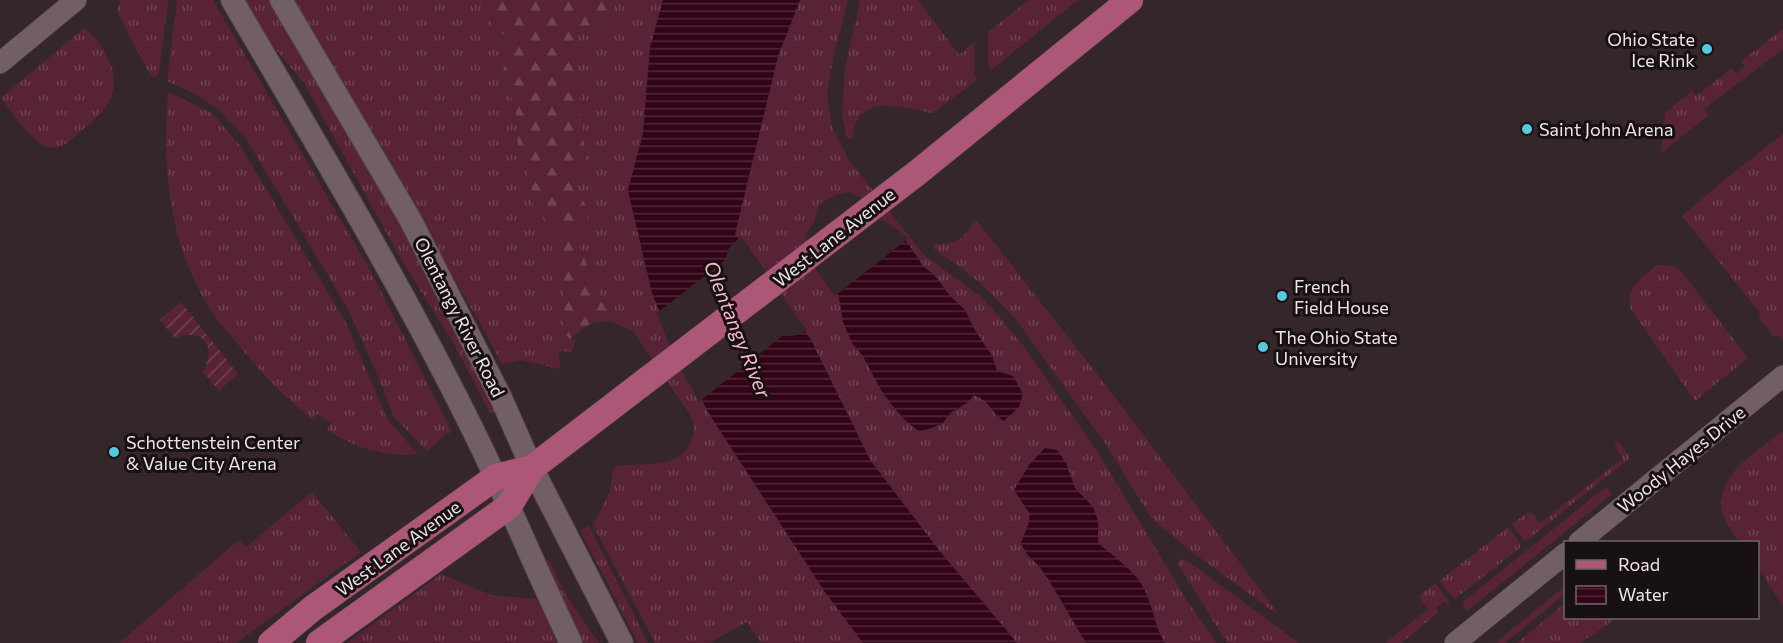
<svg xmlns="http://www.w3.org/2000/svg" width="1783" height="643" viewBox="0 0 1783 643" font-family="Commissioner,sans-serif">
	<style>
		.grass { fill: url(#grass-tufts); fill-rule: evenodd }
		.forest { fill: url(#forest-firs) }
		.garden { fill: url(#garden-furrows) }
		.water { fill: url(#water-rules) }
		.pier { fill: #35262a }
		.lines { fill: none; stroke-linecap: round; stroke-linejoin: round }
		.tertiary-casing { stroke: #4f4246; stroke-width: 22 }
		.secondary-casing { stroke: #4f4246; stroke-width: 24 }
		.primary-casing { stroke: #4f4246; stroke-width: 27 }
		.tertiary { stroke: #715f64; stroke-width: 21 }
		.secondary { stroke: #715f64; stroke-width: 22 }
		.primary { stroke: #ac5777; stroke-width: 26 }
		.poi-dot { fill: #54cadd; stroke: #181113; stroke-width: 2 }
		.labels { text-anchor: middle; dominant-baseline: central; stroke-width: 6; stroke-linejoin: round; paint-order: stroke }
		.poi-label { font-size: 18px; fill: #eee3e6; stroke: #181113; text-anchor: start }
		.street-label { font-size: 18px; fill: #eee3e6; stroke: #181113 }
		.water-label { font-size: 20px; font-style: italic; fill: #f7b8cb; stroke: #181113 }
	</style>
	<defs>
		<pattern id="grass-tufts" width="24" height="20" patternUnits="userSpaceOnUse" patternTransform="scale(1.5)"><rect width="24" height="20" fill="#582337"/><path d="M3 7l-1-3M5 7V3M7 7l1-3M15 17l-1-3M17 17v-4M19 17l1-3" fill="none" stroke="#704354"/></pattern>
		<pattern id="forest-firs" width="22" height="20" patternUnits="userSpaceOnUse" patternTransform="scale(1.5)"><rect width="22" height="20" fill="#582337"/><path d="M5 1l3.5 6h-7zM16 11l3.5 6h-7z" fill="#704354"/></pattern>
		<pattern id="garden-furrows" width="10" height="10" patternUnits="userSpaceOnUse" patternTransform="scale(1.5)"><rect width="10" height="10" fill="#582337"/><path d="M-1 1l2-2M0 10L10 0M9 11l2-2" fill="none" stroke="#704354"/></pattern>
		<pattern id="water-rules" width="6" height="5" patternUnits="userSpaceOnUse" patternTransform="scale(1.5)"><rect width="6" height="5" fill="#330318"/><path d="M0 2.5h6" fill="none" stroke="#51283a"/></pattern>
	</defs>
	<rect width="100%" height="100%" fill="#35262a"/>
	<path class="grass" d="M120,0h48l-9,73 -3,4h-3c-5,-3 -29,-53 -35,-63l-1,-4z
		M177,0h36l156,268 83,164 -7,3 -18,16 -34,-35 -13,-35 -32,-72 -103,-172 -27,-28 -21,-14 -30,-14z
		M245,0h24l102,170 48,89 76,152 -4,2 -2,-2 -36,-69 -51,-81 -98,-178 -33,-39z
		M289,0h197l-2,3 12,27 11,7 3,16 -7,17 17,57 -4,11 12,32 6,37 17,18 6,10 8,64 -2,33 7,7 5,1 -3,12 -13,-1 1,18 -39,-9 -19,4 -26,-48z
		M620,0h43l-13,48 -7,86 -15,56 24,103 26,64 33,60 86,132 66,94h-102l-14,-21 -38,21h-54l-62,-118 17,-34 4,-24c27,-6 67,5 78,-28 4,-10 2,-17 -3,-26l-56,-82 -20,-9 -37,-82 10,-17 -14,-41 14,-17 -12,-127 4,-9 14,3 13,-6 8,-21z
		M800,0h48l-15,59 -6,34 5,35 17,32 75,95 57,42 16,17 25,30 75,107 92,153 28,39h-52c-9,-14 -10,-29 -17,-44 -10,-23 -32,-40 -50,-56l-5,-36 -18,-19 -9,-25 -52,27 16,24 -2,11 -6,18 5,11 12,12 11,16 36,61h-69l-79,-94 -68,-89 -59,-120 -76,-106 43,-178zM924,267l10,8 17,22 14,13 8,17 19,29 5,15 -1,45c-5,-11 -11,-17 -22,-21 -11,12 -22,15 -32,29l-37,-4 -24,-30 -18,-34 -11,-13 -9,-21 -4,-25 -16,-24z
		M860,0h58l41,55 15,-13v33l3,5 -44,33c-29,-5 -78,-22 -80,25l-6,1 -5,-24 3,-47z
		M1029,0h49l-87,70 -3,-4v-34z
		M84,28c11,8 17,17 23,29 18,33 -1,54 -26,74 -11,10 -21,21 -36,15 -16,-7 -33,-34 -44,-48z
		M1783,29v20l-79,60 5,6 -48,38 4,-40 27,-22 4,5 35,-27 5,5 9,-8 -4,-5z
		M168,92l44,21 29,34 105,176 42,97 30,34c-33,4 -64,-7 -91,-24l4,-7 -14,-9 -4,6c-29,-23 -54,-49 -77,-78 -11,-13 -23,-26 -31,-41 -37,-64 -43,-137 -37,-209z
		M1783,134v207l-4,-5h-6l-15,-19 3,-3 -79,-98 46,-39z
		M974,221h3l127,162 176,233 -92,-67 -37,-31 -44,-72 -92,-128 -34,-34 -21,-17 -26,-18 -1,-5c21,1 32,-5 41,-23z
		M1657,265l17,1 7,5 67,87 -53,43 -65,-93c-4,-22 12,-30 27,-43z
		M1783,431v175l-25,-37v-27h-18c-7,-8 -14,-18 -17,-28 -10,-39 35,-63 60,-83z
		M1618,441l12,17 -104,83 -3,-2 -11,-15 15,-11h5l8,10 83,-65 -7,-9 -1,-6z
		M1607,488l5,6 -145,117 -4,-5 1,-5 139,-112z
		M312,492l49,60 -125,91h-117l120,-103 7,7z
		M589,526l59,117h-10l-58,-113z
		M1508,527l12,16v5l-64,50 -4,-1 -13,-16z
		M547,559l3,2 17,36 32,46h-15l-40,-82z
		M1183,559l17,11 99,73h-72l-49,-79 1,-4z
		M441,574l50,21 46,4 22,44h-212z
		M1435,583l15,20 -2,2 -3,-4 -9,7 3,4 -38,31h-16l43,-34 -8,-10v-4z
		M1565,586v8l-60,49h-10z
		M1565,603l1,15h51l-37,25h-63z"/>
	<path class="forest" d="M486,0h134l-7,5 -8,21 -13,6 -14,-3 -4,9 12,127 -14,17 17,29 -3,12 -10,17 37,82c-20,-3 -28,5 -43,17l-7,-7 2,-33 -8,-64 -6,-10 -17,-18 -6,-37 -12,-32 4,-11 -17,-57 7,-17 -3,-16c-16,-10 -19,-16 -23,-34z"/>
	<path class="garden" d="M181,302l57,72 -19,17 -16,-19c14,-25 1,-45 -28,-34l-15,-18z"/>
	<path class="water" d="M663,0h137l-22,56 -43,178 76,106 59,120 68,89 79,94h-154l-38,-51 -114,-175 -33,-60 -26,-64 -24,-103 15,-56 7,-86z
		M874,222l31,17 19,28 10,8 17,22 14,13 8,17 19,29 5,15 16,5 10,18 -4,13 -15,14c-13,-8 -14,-20 -30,-26l-7,8 -16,9 -9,12 -22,8 -15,-12 -14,-16 -10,-14 -18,-34 -11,-13 -9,-21 -4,-25 -16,-24z
		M1045,448l12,2 9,13 9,25 18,19 5,13v23c13,11 28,22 39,35 15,18 15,45 28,65h-79l-36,-61 -11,-16 -12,-12 -6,-11 7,-18 2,-11 -16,-24 15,-25z"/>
	<path class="pier" d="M850,192l11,6 15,21 12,4 21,15 -74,58 -21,-29 -9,-32 9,-12 5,-19 17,-9z
		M741,236l66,95 -14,5h-11l-83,66 -24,-43 -18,-46 68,-53 4,-12z"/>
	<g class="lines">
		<defs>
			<path id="tertiary" d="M0,63l76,-63
				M1579,542l204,-166
				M1455,643l111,-90"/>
			<path id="secondary" d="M232,0c82,140 166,279 238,424 36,72 66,146 101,219
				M281,0l129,219 91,179 31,70 90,175"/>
			<path id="primary" d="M271,643l42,-35 183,-131 36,-9
				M319,643l190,-137 23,-38 385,-295 213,-173"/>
		</defs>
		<use href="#tertiary" class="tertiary-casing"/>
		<use href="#secondary" class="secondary-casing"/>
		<use href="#primary" class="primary-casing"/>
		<use href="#tertiary" class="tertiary"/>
		<use href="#secondary" class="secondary"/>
		<use href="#primary" class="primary"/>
	</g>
	<g class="poi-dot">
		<circle cx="1707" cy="49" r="6"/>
		<circle cx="1527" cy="129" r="6"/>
		<circle cx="1282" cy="296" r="6"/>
		<circle cx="1263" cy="347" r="6"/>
		<circle cx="114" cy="452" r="6"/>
	</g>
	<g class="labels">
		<g class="poi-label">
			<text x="1695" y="39" text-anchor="end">Ohio State<tspan x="1695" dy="21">Ice Rink</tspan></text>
			<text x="1539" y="129">Saint John Arena</text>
			<text x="1294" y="286">French<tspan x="1294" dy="21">Field House</tspan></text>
			<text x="1275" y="337">The Ohio State<tspan x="1275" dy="21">University</tspan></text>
			<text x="126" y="442">Schottenstein Center<tspan x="126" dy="21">&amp; Value City Arena</tspan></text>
		</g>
		<g class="street-label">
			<text transform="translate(834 237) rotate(-38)">West Lane Avenue</text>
			<text transform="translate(460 317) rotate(63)">Olentangy River Road</text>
			<text transform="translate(1681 459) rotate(-39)">Woody Hayes Drive</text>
			<text transform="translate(398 548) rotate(-36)">West Lane Avenue</text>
		</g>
		<g class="water-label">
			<text transform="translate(738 329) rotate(68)">Olentangy River</text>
		</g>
	</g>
	<rect x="1564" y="541" width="195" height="78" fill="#181113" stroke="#6e6567" stroke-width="1.5"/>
	<rect x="1576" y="560" width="30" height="9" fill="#ac5777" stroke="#6e6567" stroke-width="1.5"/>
	<text x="1618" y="571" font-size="18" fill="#eee3e6">Road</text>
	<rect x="1576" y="586" width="30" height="18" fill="url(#water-rules)" stroke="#6e6567" stroke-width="1.5"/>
	<text x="1618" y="601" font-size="18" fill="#eee3e6">Water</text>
</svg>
